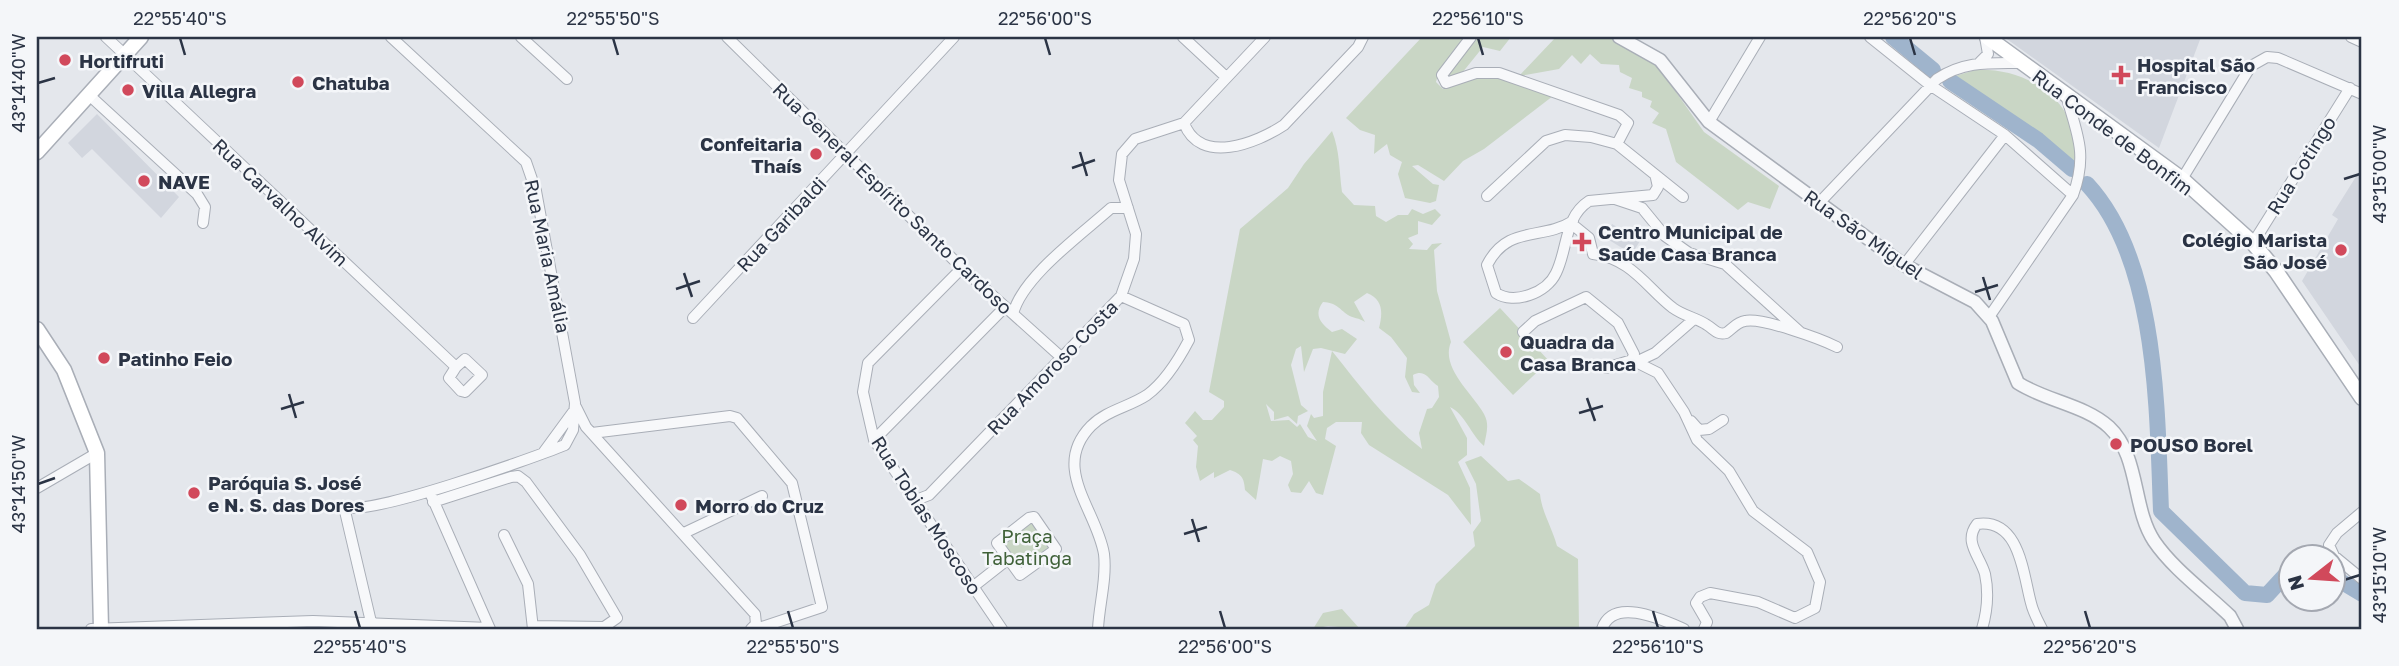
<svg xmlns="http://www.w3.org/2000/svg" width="2399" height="666" viewBox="0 0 2399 666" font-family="'Golos Text',sans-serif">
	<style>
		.built { fill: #d2d6de }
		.green { fill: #c9d6c5; fill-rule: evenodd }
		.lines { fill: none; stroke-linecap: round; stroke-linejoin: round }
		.river { stroke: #9fb4cc; stroke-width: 16 }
		.minor-casing { stroke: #a9aeb7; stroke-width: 12 }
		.tertiary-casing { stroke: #a9aeb7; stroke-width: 15 }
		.secondary-casing { stroke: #a9aeb7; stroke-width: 17 }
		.minor { stroke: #f7f8fa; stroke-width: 10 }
		.tertiary { stroke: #f7f8fa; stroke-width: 12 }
		.secondary { stroke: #fff; stroke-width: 14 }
		.ticks { fill: none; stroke: #2b3445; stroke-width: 2.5 }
		.poi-dot { fill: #d1495b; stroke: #f4f6f9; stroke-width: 2.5 }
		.labels { text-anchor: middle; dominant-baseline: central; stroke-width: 5; stroke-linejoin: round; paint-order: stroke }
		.poi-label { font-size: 19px; font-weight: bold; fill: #2b3445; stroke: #f4f6f9; text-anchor: start }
		.street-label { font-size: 19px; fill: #2b3445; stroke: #f4f6f9 }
		.park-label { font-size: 19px; fill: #3f6138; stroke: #f4f6f9 }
		.neatline { fill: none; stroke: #2b3445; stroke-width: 2.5 }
		.ticks-label { font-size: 18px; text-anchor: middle; fill: #2b3445 }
	</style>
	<rect width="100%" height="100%" fill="#e4e7ec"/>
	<path class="built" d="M2004,37h197l-42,111z
		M97,114l82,83 -18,21 -69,-69 -10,9 -14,-15z
		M2362,167v202l-60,-88 36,-62 -6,-4z
		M1612,224l28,17 -8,13 -28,-17z"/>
	<path class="green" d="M1422,37h44c-12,14 -26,26 -30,45l7,7 33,-12 15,-1 62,20 -69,53 -21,12 -19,20 -26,-16 -6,1 21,18 6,1 -3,16 -6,2 -25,-5 -7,-24 4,-12 -12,-7 -3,-11 -13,10 1,-19 -15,-5 -14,-12z
		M1477,37h34l-11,14 -17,-4 -21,26 -11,5 -3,-3 4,-10z
		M1556,37h52l47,25 49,70 75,54 -9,23 -22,-7 -10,8 -62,-48 -10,-33 -14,-6 7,-10 -9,-6 2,-6 -10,-4v-5l-13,-4 3,-10 -12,-6 -1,-7 -18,-1 -11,-10 -9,10 -9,-9 -13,14 -40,7z
		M1975,70c55,-3 110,34 99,95l-33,-29 -89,-59z
		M1332,131c8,20 7,39 10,61l12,13 21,1 1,10 10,6 12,-7h10l4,-6 11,5 12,-5 6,6 -9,10 -14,-4v13l-10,4 5,6 -4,5 18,1 5,-6 10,-1 -8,7 3,41 14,51c-11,26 22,52 33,72 6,11 2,20 0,32 -13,-11 -19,-32 -34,-39l17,31v17l-9,7 12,26 1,37 -23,-30 -79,-50 -8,-12 1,-11h-26l-9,6 -2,11 11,7 -13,49 -7,-2 -7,-12 -8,12 -10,-1 -3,-7 5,-11 -2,-13 -11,-5 -8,5 -9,-2 -7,41 -11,-10c-1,-12 -3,-16 -15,-20l-16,8v-6l-14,9 -4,-14 2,-21 -5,-6 4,-4 -12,-13 10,-12 8,9h9l12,-13v-6l-15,-9 31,-163 48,-41 16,-24zM1367,293c16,6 16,20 12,35l12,9 16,21 -2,19 7,15 8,1 -6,-8 -1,-10c13,-7 16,6 25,11l1,11 -7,11 -5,1 -8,24 3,16c-36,-28 -62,-63 -90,-98l-9,41v24l-9,2 -3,-4 -4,12 10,15 -9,-4 -8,-13 -3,3 -8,-7 -18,1 -5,-17 8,8v8l14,-4 9,8 1,-8 10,-5 -7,-6 -10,-40 5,-16 5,-3 3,26 9,-23 8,-1 24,6 12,-15 -15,-10 -10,3c-11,-8 -19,-17 -9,-30 14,1 15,6 25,13 4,3 12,3 17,7l-11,-20z
		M1500,308l49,53 -36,34 -50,-53z
		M1481,456l27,25 11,-2 21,15c2,19 12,33 17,52l21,13 1,70h-175l10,-15 15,-9 7,-21 39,-38 -2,-14 8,-11 -5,-37 -11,-22z
		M1032,519l22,28 -33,27 -22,-32z
		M1342,609l18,20 -32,-3 -15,3 10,-16z"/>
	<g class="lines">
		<path class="river" d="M1893,37l40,33
			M1950,81l88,59 34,29
			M2087,184c71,76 70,227 74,327l84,82 22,2 23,-25
			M2332,576l30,18"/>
		<defs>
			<path id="minor" d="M106,37l350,330 -7,11 12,13 4,1 17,-17 -17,-16 -9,8
				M521,37l46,42
				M727,37l235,231 99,89
				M1183,37l43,40
				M1471,37l-29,38 4,8 30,-10h23l120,42 9,8 -11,21
				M1870,37l60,48 75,50 68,60
				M2351,37l11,5
				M1980,62l8,-8 -3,-17
				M89,95l108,99 8,13 -2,16
				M1709,122l51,-85
				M1184,123c16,43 73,20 100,2l74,-78 5,-10
				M2182,179l69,-113 16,-9 11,1 84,36
				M1487,196l59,-55 19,-6 26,2 26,7 66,53
				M1615,199l27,9 23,28 24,17 36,11 75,68
				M1819,203l118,-124c27,-18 52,-16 83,-16
				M1573,221c-31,20 -65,3 -86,44l9,28c18,12 51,0 60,-20 12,-24 8,-56 33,-72l64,-6 5,-8 -2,-9
				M1573,225l16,13 4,16c38,4 54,34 80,54 11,8 24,10 34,17 8,5 10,10 19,8 6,-4 11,-11 19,-12 16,-4 76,18 92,26
				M2253,243l97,-155
				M1904,265l101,-130
				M962,268l-94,95 -5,29 11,48 128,189
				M1013,314c9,-37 69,-80 98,-106h17
				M1989,317l84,-122c15,-41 4,-61 -7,-100
				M693,318l261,-281
				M1523,332l12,-11 51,-24 32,26 16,31 -2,6
				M1636,362l19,-9 39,-34
				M1606,368l26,-8 26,13 26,39 13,28 32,31 24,40 54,41 13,30 -5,26 -20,10 -37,-16 -48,-9 -10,4 -4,6 11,19 -3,7
				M576,407l10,20 169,187 1,10 -5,5
				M1691,421l8,9 10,-1 14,-9
				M592,433l138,-17 7,2 55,65 30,124 -66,22
				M874,440l131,-133
				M543,453l30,-41
				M37,488l60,-35
				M431,495l59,134
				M916,500l13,-5 192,-199 13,-37 2,-25 -17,-54 3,-26 13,-15 49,-16 81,-86
				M433,502l78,-25 7,-1 8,6 54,73 37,63 -13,9 -71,-1
				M2362,512l-25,21 -8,12 5,11 28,23
				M1034,517l22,32 -36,26 -23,-32 32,-25z
				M684,533l78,-37
				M504,535l24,49 5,45
				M974,586l33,-26
				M371,622l-27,-115c24,10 189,-49 221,-62l8,-15 2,-27 -39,-212 -10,-29 -135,-125
				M91,629l222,-8 176,7
				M1098,629c1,-24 9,-50 6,-75 -7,-44 -54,-86 -13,-128 16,-16 38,-19 56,-31 18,-13 32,-36 42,-55l-5,-16 -63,-28
				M1602,629c11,-33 61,-9 82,0
				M1982,629c5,-17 7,-36 3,-55 -5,-18 -22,-32 -8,-50 43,-6 46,50 54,79 2,9 7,18 11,26"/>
			<path id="tertiary" d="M1619,37l41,23 49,62 195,143 71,37 17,19 26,62c28,18 67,22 91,44 31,29 23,81 45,114 19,28 51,51 76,75l7,13"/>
			<path id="secondary" d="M1987,37l195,142 71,64 23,28 86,127
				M37,152l104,-115
				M37,329l27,41 33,83 4,176"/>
		</defs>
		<use href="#minor" class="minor-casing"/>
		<use href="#tertiary" class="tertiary-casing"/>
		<use href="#secondary" class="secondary-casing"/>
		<use href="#minor" class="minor"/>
		<use href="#tertiary" class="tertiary"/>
		<use href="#secondary" class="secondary"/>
	</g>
	<path class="ticks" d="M180,38l5,17M613,38l5,17M1045,38l5,17M1478,38l5,17M1910,38l5,17M38,83l17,-5M1080,152l7,24M1072,168l23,-8M2344,179l16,-5M684,273l8,24M1983,277l7,23M676,289l24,-8M1975,292l23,-7M289,394l7,24M1587,398l8,23M281,409l23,-7M1579,413l24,-7M38,484l17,-6M1192,519l7,23M1184,534l23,-7M2344,580l16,-5M355,611l5,17M788,611l5,17M1220,611l5,17M1653,611l5,17M2085,611l5,17"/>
	<g class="poi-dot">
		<circle cx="65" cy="60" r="7"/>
		<path d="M2117.5 64.5h7v7h7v7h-7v7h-7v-7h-7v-7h7z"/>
		<circle cx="298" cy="82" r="7"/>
		<circle cx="128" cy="90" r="7"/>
		<circle cx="816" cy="154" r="7"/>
		<circle cx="144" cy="181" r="7"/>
		<path d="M1578.5 231.5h7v7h7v7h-7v7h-7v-7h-7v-7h7z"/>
		<circle cx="2341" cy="250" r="7"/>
		<circle cx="1506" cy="352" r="7"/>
		<circle cx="104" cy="358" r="7"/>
		<circle cx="2116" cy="444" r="7"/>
		<circle cx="194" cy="493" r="7"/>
		<circle cx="681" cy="505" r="7"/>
	</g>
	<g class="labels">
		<g class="poi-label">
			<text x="79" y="60">Hortifruti</text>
			<text x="2137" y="64">Hospital São<tspan x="2137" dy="22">Francisco</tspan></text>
			<text x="312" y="82">Chatuba</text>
			<text x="142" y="90">Villa Allegra</text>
			<text x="802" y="143" text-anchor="end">Confeitaria<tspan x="802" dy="22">Thaís</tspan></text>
			<text x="158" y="181">NAVE</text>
			<text x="1598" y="231">Centro Municipal de<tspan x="1598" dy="22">Saúde Casa Branca</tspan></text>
			<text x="2327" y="239" text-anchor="end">Colégio Marista<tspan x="2327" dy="22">São José</tspan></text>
			<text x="1520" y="341">Quadra da<tspan x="1520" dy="22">Casa Branca</tspan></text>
			<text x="118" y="358">Patinho Feio</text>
			<text x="2130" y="444">POUSO Borel</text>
			<text x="208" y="482">Paróquia S. José<tspan x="208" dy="22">e N. S. das Dores</tspan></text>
			<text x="695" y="505">Morro do Cruz</text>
		</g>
		<g class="street-label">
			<text transform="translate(2113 132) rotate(37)">Rua Conde de Bonfim</text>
			<text transform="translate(2301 165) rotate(-58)">Rua Cotingo</text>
			<text transform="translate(893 198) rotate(44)">Rua General Espírito Santo Cardoso</text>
			<text transform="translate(281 202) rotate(43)">Rua Carvalho Alvim</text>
			<text transform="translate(781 224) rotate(-47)">Rua Garibaldi</text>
			<text transform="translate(1864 234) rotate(35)">Rua São Miguel</text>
			<text transform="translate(548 256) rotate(78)">Rua Maria Amália</text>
			<text transform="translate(1052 367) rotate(-46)">Rua Amoroso Costa</text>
			<text transform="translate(927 515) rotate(57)">Rua Tobias Moscoso</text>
		</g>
		<g class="park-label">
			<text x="1027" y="535">Praça<tspan x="1027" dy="22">Tabatinga</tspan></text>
		</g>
	</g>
	<rect width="2399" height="666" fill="none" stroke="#f4f6f9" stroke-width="77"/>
	<g transform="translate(2312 578) rotate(253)"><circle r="33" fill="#f4f6f9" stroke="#a4a8b1" stroke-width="2"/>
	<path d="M0-5L12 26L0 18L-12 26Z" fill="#d1495b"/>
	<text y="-10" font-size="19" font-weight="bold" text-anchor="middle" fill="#2b3445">N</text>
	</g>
	<rect x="38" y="38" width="2322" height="590" class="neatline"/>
	<g class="ticks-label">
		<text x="180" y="25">22°55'40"S</text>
		<text x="613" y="25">22°55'50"S</text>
		<text x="1045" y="25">22°56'00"S</text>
		<text x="1478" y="25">22°56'10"S</text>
		<text x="1910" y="25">22°56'20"S</text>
		<text transform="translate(19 83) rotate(-90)" y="6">43°14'40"W</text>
		<text transform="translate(2380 174) rotate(-90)" y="6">43°15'00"W</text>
		<text transform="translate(19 484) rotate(-90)" y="6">43°14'50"W</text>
		<text transform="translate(2380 575) rotate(-90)" y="6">43°15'10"W</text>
		<text x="360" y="653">22°55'40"S</text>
		<text x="793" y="653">22°55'50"S</text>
		<text x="1225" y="653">22°56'00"S</text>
		<text x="1658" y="653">22°56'10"S</text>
		<text x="2090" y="653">22°56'20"S</text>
	</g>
</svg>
